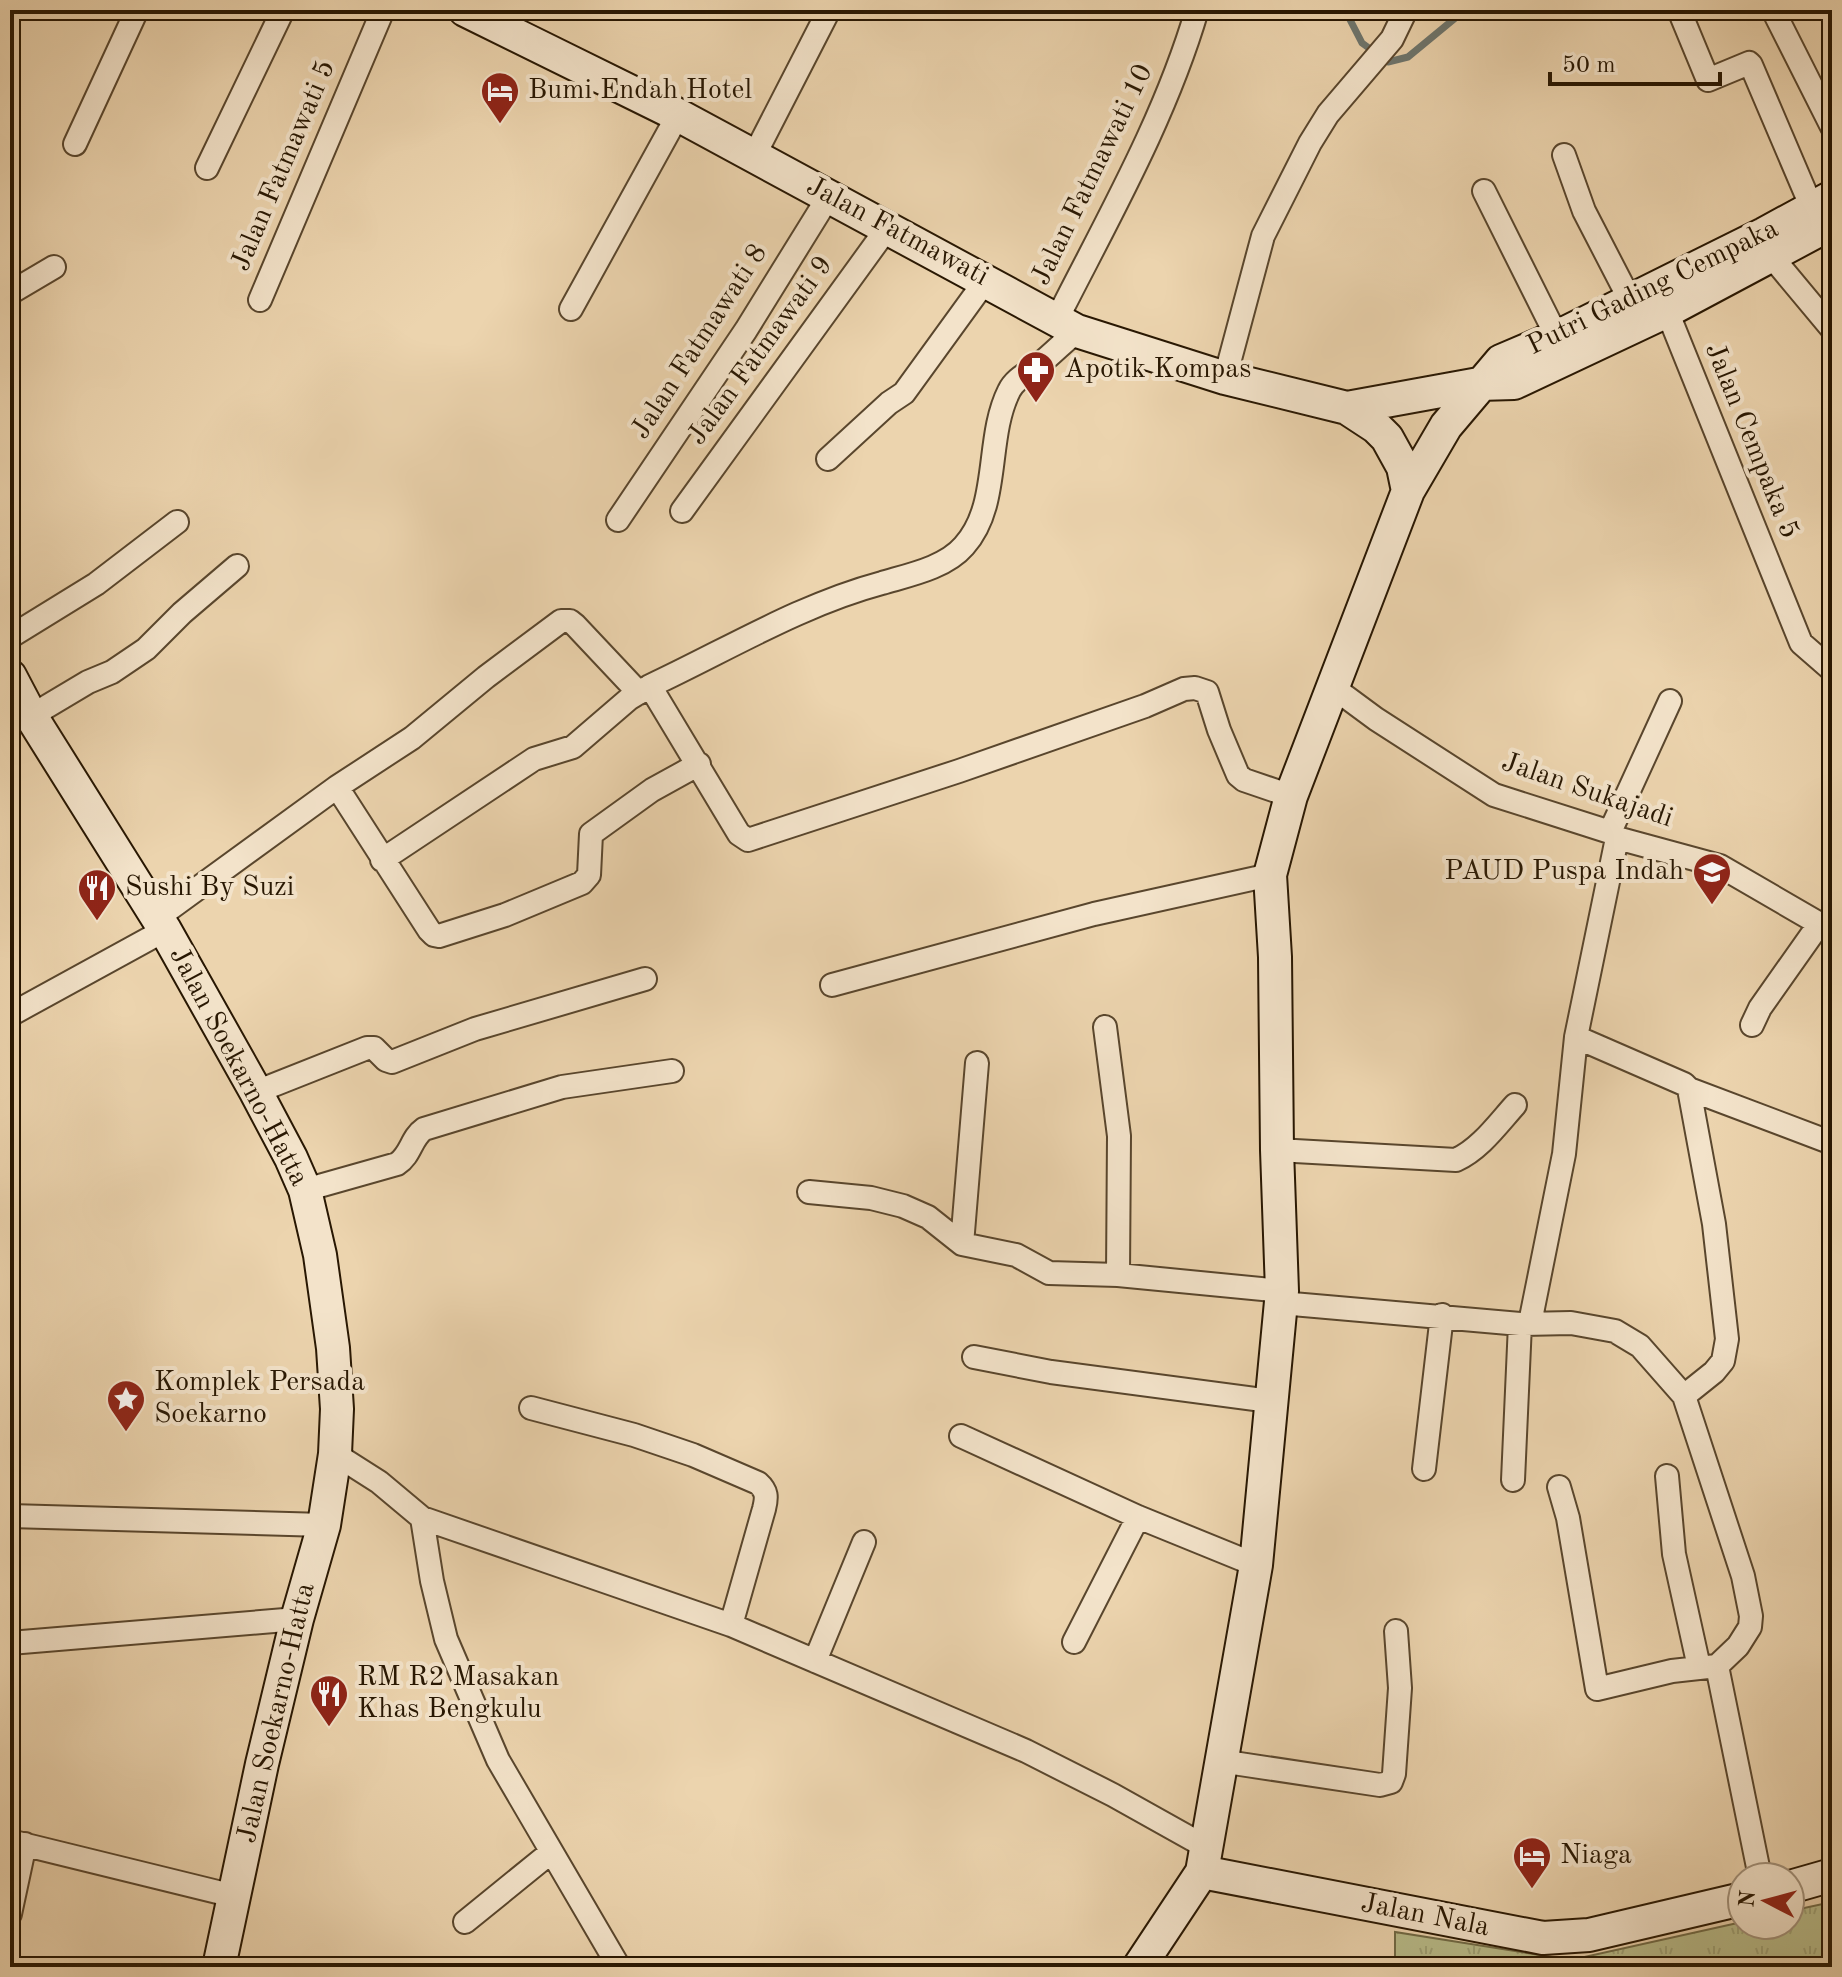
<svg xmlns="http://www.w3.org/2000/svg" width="1842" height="1977" viewBox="0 0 1842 1977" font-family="'Old Standard TT',serif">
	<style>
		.grass { fill: url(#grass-tufts); stroke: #706a46; stroke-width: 2 }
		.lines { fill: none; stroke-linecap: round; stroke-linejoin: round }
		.stream { stroke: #6e766e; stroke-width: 7 }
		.street-casing { stroke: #59462d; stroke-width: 26 }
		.secondary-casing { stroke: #281702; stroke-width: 36 }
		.street { stroke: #f3e3ca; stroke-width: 22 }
		.secondary { stroke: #f3e3ca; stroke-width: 32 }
		.labels { text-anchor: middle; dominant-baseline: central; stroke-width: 8; stroke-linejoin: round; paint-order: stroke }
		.poi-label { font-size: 28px; fill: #281702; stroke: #f3e3ca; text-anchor: start }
		.street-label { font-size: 28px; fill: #281702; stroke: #f3e3ca }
	</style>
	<defs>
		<pattern id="grass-tufts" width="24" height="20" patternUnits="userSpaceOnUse" patternTransform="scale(2)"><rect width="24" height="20" fill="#b8bc8a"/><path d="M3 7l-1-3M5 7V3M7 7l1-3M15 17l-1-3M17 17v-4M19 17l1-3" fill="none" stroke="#9ea175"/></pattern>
	</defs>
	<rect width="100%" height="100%" fill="#ecd4ae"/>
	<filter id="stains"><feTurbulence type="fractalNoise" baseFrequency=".0025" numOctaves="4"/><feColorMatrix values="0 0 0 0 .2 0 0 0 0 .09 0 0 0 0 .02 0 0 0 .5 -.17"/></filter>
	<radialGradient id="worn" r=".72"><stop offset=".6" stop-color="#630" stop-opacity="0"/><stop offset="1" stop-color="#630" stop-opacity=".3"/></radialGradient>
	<path class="grass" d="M1832,1902v65h-437v-35l176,28 171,-38v3h48v-14z"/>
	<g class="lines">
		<path class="stream" d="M1345,10l17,33 26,19 20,-5 57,-47"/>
		<defs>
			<path id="street" d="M1679,10l29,70 41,-17 2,2 61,143
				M1773,10l59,117
				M75,144l62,-134
				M1564,155l20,56 46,89
				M754,156l75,-146
				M207,168l76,-158
				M1484,191l73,146
				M1767,243l5,14 60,72
				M10,293l44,-26
				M260,300l123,-290
				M571,309l107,-194
				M1667,311l134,332 31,27
				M1057,319c51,-101 108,-200 140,-309
				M1225,378l38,-142 47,-93 18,-29 64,-75 14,-29
				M828,459l61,-56 15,-10 82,-113
				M682,511l206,-284
				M618,520l128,-190 83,-134
				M10,637l86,-53 81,-62
				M650,686c77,-36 150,-81 232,-103 27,-8 63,-15 82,-37 37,-41 21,-107 45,-155 6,-13 21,-19 32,-28 12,-10 24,-22 36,-32
				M1334,688l42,31 118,76 116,37 7,6 103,28 112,65
				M31,716l57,-34 24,-10 34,-23 36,-36 55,-47
				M337,787l92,143 5,5 5,1 66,-21 77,-32 7,-8 2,-41 61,-44 47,-26
				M1610,832l60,-131
				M382,860l152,-101 39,-12 57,-49 20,-12 89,148 9,6 211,-69 186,-65 39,-17 11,-1 12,4 12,38 19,45 6,5 47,16
				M157,918l180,-131 75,-49 74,-61 75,-56h9l5,4 64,68
				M832,985l262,-71 176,-39
				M10,1015l155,-85
				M1752,1025l8,-17 60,-85
				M1105,1027l14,109 -1,139
				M1576,1037l108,47 5,5 143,54
				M256,1092l111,-44h7l12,12 6,2 83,-33 170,-50
				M1277,1150l179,10c24,-11 41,-35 59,-55
				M305,1190l92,-26c14,-9 14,-26 27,-35l138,-42 110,-16
				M809,1192l62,6 32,8 25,11 34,27 54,11 33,18 69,2 164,16
				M962,1244l15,-181
				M1281,1303l239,21 51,-1 44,8 25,15 44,50 59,180 8,40 -1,11 -12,19 -21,20 -45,5 -75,18 -29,-171 -9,-31
				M1530,1323l34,-169 12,-117 41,-199
				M974,1357l77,15 219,29
				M1684,1396l30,-24 9,-11 4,-22 -13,-115 -25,-135
				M531,1408l103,27 59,20 65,28c9,8 9,14 6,26l-33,116
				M961,1436l177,81 118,48
				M335,1454l44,28 43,36 10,63 14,58 52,121 121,207
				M1424,1469l18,-154
				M1667,1476l7,78 25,113
				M1513,1480l7,-156
				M10,1516l314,9
				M422,1518l309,107 295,126 87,44 93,52
				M1074,1642l64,-125
				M10,1643l287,-24
				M815,1661l49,-119
				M1717,1666l43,211
				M1220,1761l160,24 11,-3 3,-8 6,-86 -4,-57
				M10,1841l224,55
				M10,1914l15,-70
				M465,1922l85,-69"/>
			<path id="secondary" d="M465,10l213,105 399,216 148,47 122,30 29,19 11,11 16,29 5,24 -117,305 -21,79 5,82 2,193 5,141 -26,274 -54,307 -63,95
				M1347,408l132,-24 35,-1 153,-72 165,-88
				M1408,491l38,-65 55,-65 56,-24 207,-103 68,-37
				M10,676l21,40 134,214 91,162 35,66 14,32 15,65 13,93 4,61 -2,45 -11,71 -27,94 -35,145 -43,203
				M1202,1872l341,66 46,-3 153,-36
				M1790,1887l42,-12"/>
		</defs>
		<use href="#street" class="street-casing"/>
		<use href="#secondary" class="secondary-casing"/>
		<use href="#street" class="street"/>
		<use href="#secondary" class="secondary"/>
	</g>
	<defs>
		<symbol id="hotel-pin" viewBox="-11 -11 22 30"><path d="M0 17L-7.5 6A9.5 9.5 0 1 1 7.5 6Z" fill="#8f2418" stroke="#f3e3ca"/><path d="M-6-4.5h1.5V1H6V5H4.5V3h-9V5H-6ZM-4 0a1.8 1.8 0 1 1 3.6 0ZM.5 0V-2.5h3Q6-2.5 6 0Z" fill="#fff"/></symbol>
		<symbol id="pharmacy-pin" viewBox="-11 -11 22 30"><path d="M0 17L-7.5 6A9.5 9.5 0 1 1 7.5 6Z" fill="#8f2418" stroke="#f3e3ca"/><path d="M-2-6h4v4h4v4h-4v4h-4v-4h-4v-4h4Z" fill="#fff"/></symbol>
		<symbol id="school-pin" viewBox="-11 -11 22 30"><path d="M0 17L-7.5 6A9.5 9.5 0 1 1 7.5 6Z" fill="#8f2418" stroke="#f3e3ca"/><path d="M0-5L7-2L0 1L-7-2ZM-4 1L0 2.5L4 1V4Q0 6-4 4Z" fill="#fff"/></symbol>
		<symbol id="restaurant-pin" viewBox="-11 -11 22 30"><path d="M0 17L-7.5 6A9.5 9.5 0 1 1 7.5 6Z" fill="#8f2418" stroke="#f3e3ca"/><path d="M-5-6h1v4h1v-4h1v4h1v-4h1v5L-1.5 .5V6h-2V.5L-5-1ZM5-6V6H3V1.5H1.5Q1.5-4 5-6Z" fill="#fff"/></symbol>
		<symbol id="sight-pin" viewBox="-11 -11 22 30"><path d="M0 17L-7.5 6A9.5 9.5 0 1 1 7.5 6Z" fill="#8f2418" stroke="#f3e3ca"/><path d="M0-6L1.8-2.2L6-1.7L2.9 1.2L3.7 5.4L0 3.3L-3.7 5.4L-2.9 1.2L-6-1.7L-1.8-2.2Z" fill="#fff"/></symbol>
	</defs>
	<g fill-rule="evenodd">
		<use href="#hotel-pin" x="478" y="69" width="44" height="60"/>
		<use href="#pharmacy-pin" x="1014" y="348" width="44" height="60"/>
		<use href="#school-pin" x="1690" y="850" width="44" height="60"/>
		<use href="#restaurant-pin" x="75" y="866" width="44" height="60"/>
		<use href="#sight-pin" x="104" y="1377" width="44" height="60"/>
		<use href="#restaurant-pin" x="307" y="1672" width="44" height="60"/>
		<use href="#hotel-pin" x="1510" y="1834" width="44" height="60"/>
	</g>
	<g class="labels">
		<g class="poi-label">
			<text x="528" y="91">Bumi Endah Hotel</text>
			<text x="1064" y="370">Apotik Kompas</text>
			<text x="1684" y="872" text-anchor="end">PAUD Puspa Indah</text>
			<text x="125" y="888">Sushi By Suzi</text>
			<text x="154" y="1383">Komplek Persada<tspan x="154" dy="32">Soekarno</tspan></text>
			<text x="357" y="1678">RM R2 Masakan<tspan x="357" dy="32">Khas Bengkulu</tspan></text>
			<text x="1560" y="1856">Niaga</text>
		</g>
		<g class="street-label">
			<text transform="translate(284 166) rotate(-67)">Jalan Fatmawati 5</text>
			<text transform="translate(1093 175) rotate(-64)">Jalan Fatmawati 10</text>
			<text transform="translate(897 232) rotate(28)">Jalan Fatmawati</text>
			<text transform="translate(1653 288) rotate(-26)">Putri Gading Cempaka</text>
			<text transform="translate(700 342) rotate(-57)">Jalan Fatmawati 8</text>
			<text transform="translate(761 351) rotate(-54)">Jalan Fatmawati 9</text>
			<text transform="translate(1751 441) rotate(68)">Jalan Cempaka 5</text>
			<text transform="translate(1587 791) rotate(19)">Jalan Sukajadi</text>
			<text transform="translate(238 1067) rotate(62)">Jalan Soekarno-Hatta</text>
			<text transform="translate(277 1713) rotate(-77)">Jalan Soekarno-Hatta</text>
			<text transform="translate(1425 1916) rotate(11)">Jalan Nala</text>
		</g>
	</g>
	<rect width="1842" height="1977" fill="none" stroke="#ecd4ae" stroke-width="40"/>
	<rect x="12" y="12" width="1818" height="1953" fill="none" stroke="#281702" stroke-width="4"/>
	<rect x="20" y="20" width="1802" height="1937" fill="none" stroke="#281702" stroke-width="2"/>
	<g transform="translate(1766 1901) rotate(276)"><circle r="38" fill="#f3e3ca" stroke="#a2917a" stroke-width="2"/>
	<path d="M0-6L14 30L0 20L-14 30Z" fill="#8f2418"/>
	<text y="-12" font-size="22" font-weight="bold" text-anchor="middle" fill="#281702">N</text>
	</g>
	<path d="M1550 72v12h170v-12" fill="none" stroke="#281702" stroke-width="4"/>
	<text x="1562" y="72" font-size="24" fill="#281702" stroke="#f3e3ca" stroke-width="6" paint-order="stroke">50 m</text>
	<rect width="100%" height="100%" filter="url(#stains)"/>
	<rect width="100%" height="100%" fill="url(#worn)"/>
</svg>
